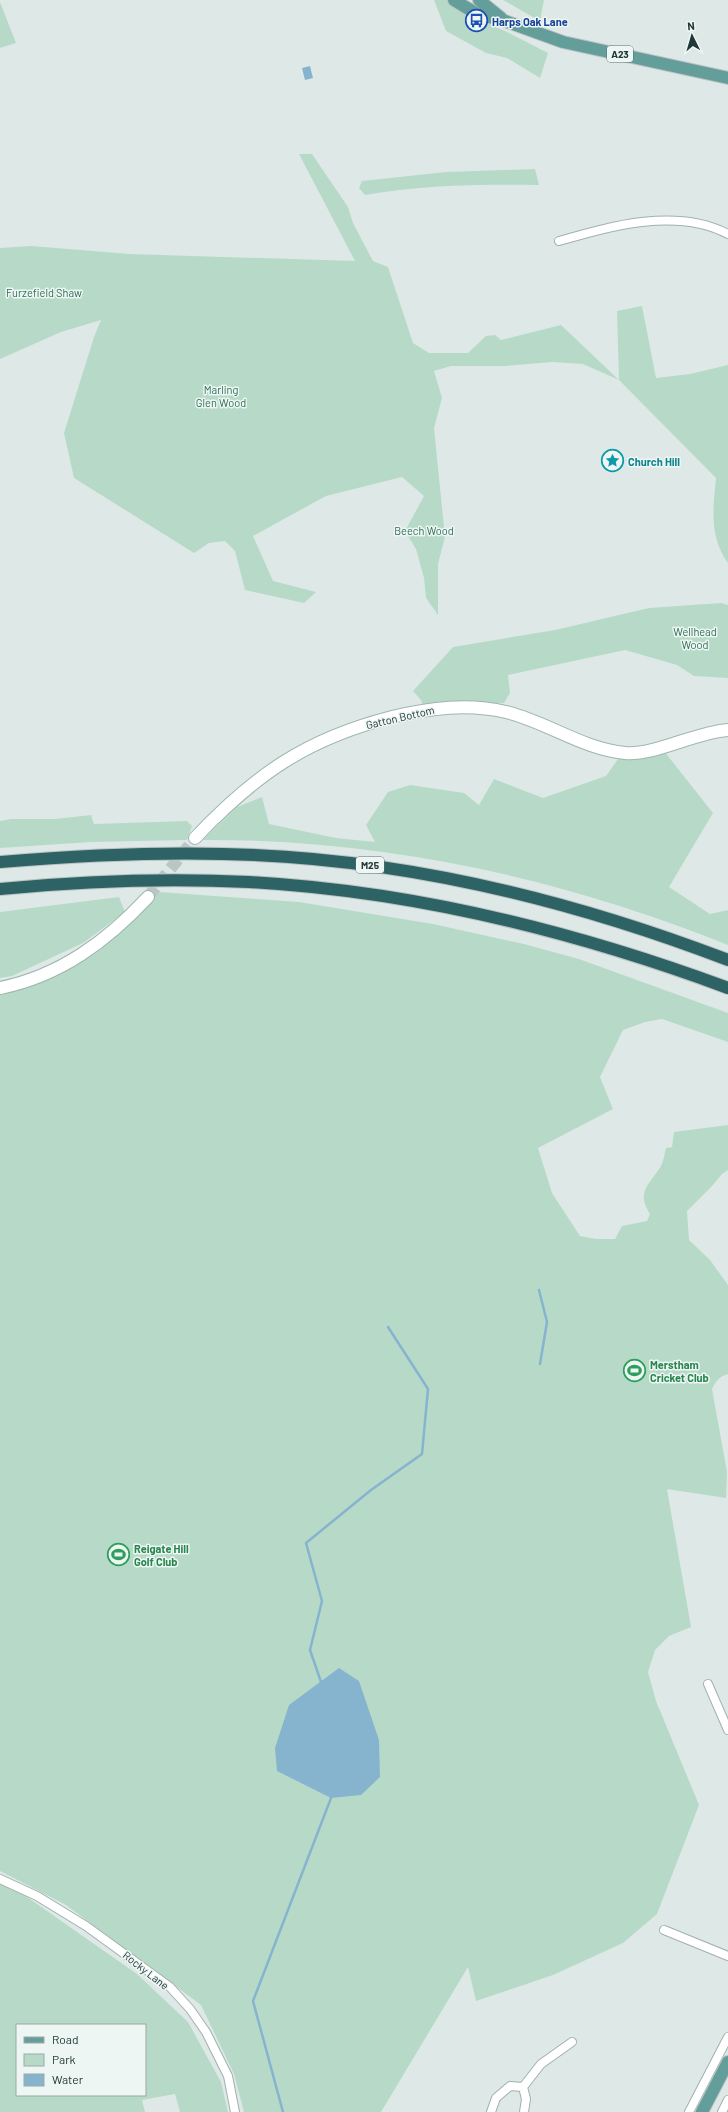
<svg xmlns="http://www.w3.org/2000/svg" width="728" height="2112" viewBox="0 0 728 2112" font-family="Barlow,sans-serif">
	<style>
		.green { fill: #b7dac8; fill-rule: evenodd }
		.water { fill: #86b4ce }
		.lines { fill: none; stroke-linecap: round; stroke-linejoin: round }
		.stream { stroke: #86b4ce; stroke-width: 2.5 }
		.secondary-tunnel { stroke: #b8c6c4; stroke-width: 12; stroke-dasharray: 12 6; stroke-linecap: butt }
		.street-casing { stroke: #a1b0af; stroke-width: 10 }
		.secondary-casing { stroke: #9eb5b1; stroke-width: 14 }
		.primary-casing { stroke: #bcc3c3; stroke-width: 14 }
		.highway-casing { stroke: #bcc3c3; stroke-width: 14 }
		.street { stroke: #fff; stroke-width: 8 }
		.secondary { stroke: #fff; stroke-width: 12 }
		.primary { stroke: #639e9b; stroke-width: 12 }
		.highway { stroke: #2d6364; stroke-width: 12 }
		.labels { text-anchor: middle; dominant-baseline: central; stroke-width: 3; stroke-linejoin: round; paint-order: stroke }
		.shield { fill: #eef6f4; stroke: #5e7170; stroke-width: 1 }
		.shield-label { font-size: 10px; font-weight: bold; fill: #203837 }
		.transit-label { font-size: 11px; font-weight: bold; fill: #164399; stroke: #eef6f4; text-anchor: start }
		.park-label { font-size: 11px; fill: #2c6e53; stroke: #eef6f4 }
		.culture-label { font-size: 11px; font-weight: bold; fill: #0d838f; stroke: #eef6f4; text-anchor: start }
		.street-label { font-size: 11px; fill: #203837; stroke: #eef6f4 }
		.leisure-label { font-size: 11px; font-weight: bold; fill: #27864d; stroke: #eef6f4; text-anchor: start }
	</style>
	<rect width="100%" height="100%" fill="#dee9e7"/>
	<path class="green" d="M434,0h14l24,17 33,14 43,22 -8,25 -33,-20 -21,-5 -40,-22z
		M503,0h41l-4,21z
		M0,2l16,41 -16,5z
		M299,154h13l36,53 5,16 20,38 15,6 25,76 16,10h39l18,-17 9,-1 6,5 60,-15 58,55 -2,-69 25,-5 14,72 34,-4 38,-9v198c-19,-26 -15,-55 -12,-85l-97,-98 -36,-16 -31,-2 -46,4h-55l-17,5 8,27 -8,30 11,109 -7,27v51l-12,-17 -2,-20 -8,-29 -11,-18 19,-35 -22,-19 -76,19 -73,40 20,45 43,11 -12,11 -59,-13 -10,-39 -10,-10 -16,2 -15,10 -120,-75 -10,-45 30,-96 7,-17 -40,12 -61,27v-111l31,-2 99,8 225,7z
		M535,169l4,16c-58,-1 -117,0 -174,10l-6,-7 3,-7 84,-9z
		M721,603l7,2v73l-34,-2 -17,-11 -52,-15 -117,25 2,18 -6,10 -61,1 -19,6 -3,-10 -8,-9 40,-44 102,-17 94,-22z
		M664,751l49,62 -44,74 41,27 18,-4v35c-166,-67 -345,-106 -525,-105l34,-33 25,-10 7,27 67,14 39,4 -9,-17 22,-33 22,-7 54,8 15,12 15,-26 49,19 63,-22 12,-17z
		M91,815l3,9 93,-3 5,5 -5,14 -96,2 -91,6v-27l11,-2h44z
		M160,892l139,10 134,22 91,20 55,15 149,54v29l-66,-23 -17,3 -22,8 -23,47 13,32 -75,39 14,45 28,43 16,3h19l7,-13 25,-5 3,-7c-12,-19 -5,-26 7,-42 6,-7 7,-15 9,-24l6,-1 2,-15 54,-7v45l-6,4 -10,12 -25,25 2,29 21,20 18,25v89c-8,2 -12,7 -16,15l15,83 -1,26 -59,-9 24,138 -22,9 -14,14 -7,22 8,29 43,104 -42,109 -34,29 -70,32 -77,26 -8,-34 -87,145h-137l-10,-38 -33,-69 -135,-100 -66,-34v-878l16,-2 78,-37z
		M119,897l6,15 -42,31 -71,33 -12,2v-66z
		M0,1882l27,15 110,77 51,48 33,60 7,30h-48l-5,-18 -33,6 3,12h-145zM17,2025h128v70h-128z"/>
	<path class="water" d="M310,66l3,12 -8,2 -3,-12z
		M339,1668l20,13 20,59 1,37 -19,18 -30,3 -54,-27 -2,-23 14,-43z"/>
	<g class="lines">
		<path class="stream" d="M539,1290l8,32 -7,42
			M321,1682l-11,-32 12,-49 -16,-58 65,-53 51,-36 6,-65 -40,-62
			M283,2112l-30,-111 78,-203"/>
		<path class="secondary-tunnel" d="M148,897l47,-59"/>
		<defs>
			<path id="street" d="M559,241c52,-15 118,-34 169,-7
				M708,1684l20,46
				M0,1879l37,17 49,30 84,61 20,22 16,23 22,44 7,36
				M664,1930l64,26
				M523,2087l18,-23 31,-22
				M491,2112l5,-14 14,-12 13,1 3,12 -2,13
				M689,2112l39,-75
				M722,2112l6,-12"/>
			<path id="secondary" d="M195,838c61,-64 111,-99 197,-121 38,-9 76,-14 114,-5 41,10 77,37 119,41 28,3 71,-21 103,-23
				M0,988c60,-12 107,-47 148,-91"/>
			<path id="primary" d="M454,0l23,14 28,7 58,21 165,36
				M479,0l22,18
				M702,2112l26,-50"/>
			<path id="highway" d="M0,862c74,-6 149,-10 223,-8 174,3 343,44 505,106
				M0,889c83,-8 166,-11 249,-7 165,9 325,49 479,106"/>
		</defs>
		<use href="#street" class="street-casing"/>
		<use href="#secondary" class="secondary-casing"/>
		<use href="#primary" class="primary-casing"/>
		<use href="#highway" class="highway-casing"/>
		<use href="#street" class="street"/>
		<use href="#secondary" class="secondary"/>
		<use href="#primary" class="primary"/>
		<use href="#highway" class="highway"/>
	</g>
	<defs>
		<symbol id="bus-ring" viewBox="-11 -11 22 22"><circle r="9.5" fill="#eef6f4" stroke="#1a4fb4" stroke-width="1.5"/><path d="M-5-6H5V4H4V6H2V4H-2V6H-4V4H-5ZM-3.5-4V0h7V-4ZM-3.5 1.2v1.5H-2V1.2ZM2 1.2v1.5H3.5V1.2Z" fill="#1a4fb4"/></symbol>
		<symbol id="sight-ring" viewBox="-11 -11 22 22"><circle r="9.5" fill="#eef6f4" stroke="#0f9aa8" stroke-width="1.5"/><path d="M0-6L1.8-2.2L6-1.7L2.9 1.2L3.7 5.4L0 3.3L-3.7 5.4L-2.9 1.2L-6-1.7L-1.8-2.2Z" fill="#0f9aa8"/></symbol>
		<symbol id="stadium-ring" viewBox="-11 -11 22 22"><circle r="9.5" fill="#eef6f4" stroke="#2e9e5b" stroke-width="1.5"/><path d="M0-5a6.5 5 0 1 0 0 10a6.5 5 0 1 0 0-10ZM-3.5-1.8h7v3.6h-7Z" fill="#2e9e5b"/></symbol>
	</defs>
	<g fill-rule="evenodd">
		<use href="#bus-ring" x="464" y="8" width="25" height="25"/>
		<use href="#sight-ring" x="600" y="448" width="25" height="25"/>
		<use href="#stadium-ring" x="622" y="1358" width="25" height="25"/>
		<use href="#stadium-ring" x="106" y="1542" width="25" height="25"/>
	</g>
	<g class="labels">
		<g class="shield">
			<rect x="607" y="46" width="26" height="16" rx="3"/>
			<rect x="356" y="857" width="28" height="16" rx="3"/>
		</g>
		<g class="shield-label">
			<text x="620" y="54">A23</text>
			<text x="370" y="865">M25</text>
		</g>
		<g class="transit-label">
			<text x="492" y="21">Harps Oak Lane</text>
		</g>
		<g class="park-label">
			<text x="44" y="292">Furzefield Shaw</text>
			<text x="221" y="389">Marling<tspan x="221" dy="13">Glen Wood</tspan></text>
			<text x="424" y="530">Beech Wood</text>
			<text x="695" y="631">Wellhead<tspan x="695" dy="13">Wood</tspan></text>
		</g>
		<g class="culture-label">
			<text x="628" y="461">Church Hill</text>
		</g>
		<g class="street-label">
			<text transform="translate(400 717) rotate(-13)">Gatton Bottom</text>
			<text transform="translate(146 1970) rotate(38)">Rocky Lane</text>
		</g>
		<g class="leisure-label">
			<text x="650" y="1364">Merstham<tspan x="650" dy="13">Cricket Club</tspan></text>
			<text x="134" y="1548">Reigate Hill<tspan x="134" dy="13">Golf Club</tspan></text>
		</g>
	</g>
	<rect x="16" y="2024" width="130" height="72" fill="#eef6f4" stroke="#9caaa8"/>
	<rect x="24" y="2037" width="20" height="6" fill="#639e9b" stroke="#9caaa8"/>
	<text x="52" y="2044" font-size="12" fill="#203837">Road</text>
	<rect x="24" y="2054" width="20" height="12" fill="#b7dac8" stroke="#9caaa8"/>
	<text x="52" y="2064" font-size="12" fill="#203837">Park</text>
	<rect x="24" y="2074" width="20" height="12" fill="#86b4ce" stroke="#9caaa8"/>
	<text x="52" y="2084" font-size="12" fill="#203837">Water</text>
	<g transform="translate(692 36) rotate(355)" stroke="#eef6f4" stroke-width="3" paint-order="stroke">
	<path d="M0-3L7 15L0 10L-7 15Z" fill="#203837"/>
	<text y="-6" font-size="11" font-weight="bold" text-anchor="middle" fill="#203837">N</text>
	</g>
</svg>
